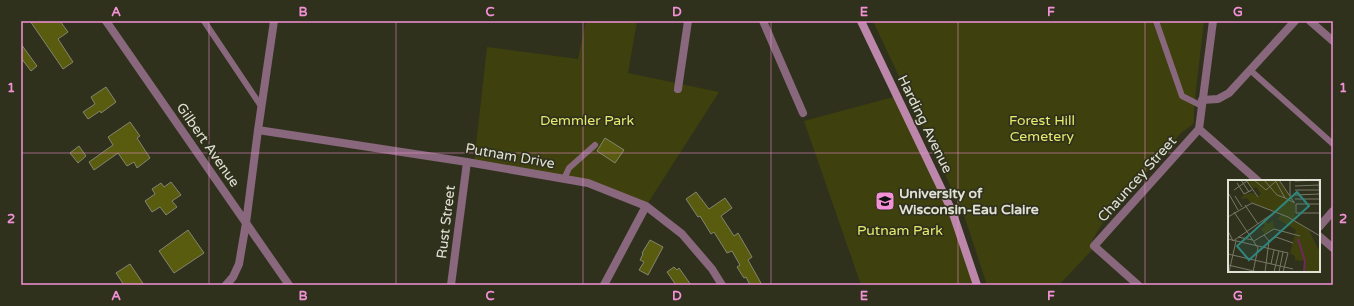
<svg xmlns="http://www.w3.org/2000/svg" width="1354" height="306" viewBox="0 0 1354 306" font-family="'Varela Round',sans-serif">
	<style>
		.green { fill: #3e400d }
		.building { fill: #595b0e; stroke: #84866f }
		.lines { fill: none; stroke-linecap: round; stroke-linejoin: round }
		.lane { stroke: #89687e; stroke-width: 6 }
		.street { stroke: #89687e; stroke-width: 8 }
		.secondary { stroke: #bc87ab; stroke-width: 8 }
		.grid { fill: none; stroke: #f291d6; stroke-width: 1; stroke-opacity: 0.55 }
		.labels { text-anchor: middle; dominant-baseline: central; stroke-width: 3.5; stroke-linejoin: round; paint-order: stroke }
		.park-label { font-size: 14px; fill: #e6eb6e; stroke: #30311d }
		.street-label { font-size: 14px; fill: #e1e2d6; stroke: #30311d }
		.poi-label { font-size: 14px; font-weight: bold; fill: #e1e2d6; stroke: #30311d; text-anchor: start }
		.inset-river { fill: none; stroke: #6e295d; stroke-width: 2 }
		.inset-road { fill: none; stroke: #777867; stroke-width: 1 }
		.view { fill: #2e867e; fill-opacity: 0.15; stroke: #2e867e; stroke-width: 2 }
		.inset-edge { fill: none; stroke: #e1e2d6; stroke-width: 2 }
		.neatline { fill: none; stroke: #f291d6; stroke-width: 1.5 }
		.grid-label { font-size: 13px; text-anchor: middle; font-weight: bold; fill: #f291d6 }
	</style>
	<rect width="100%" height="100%" fill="#30311d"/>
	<path class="green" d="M586,21h51l-9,52 91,19 -73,114 -58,-23 -114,-20 13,-116 91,12z
		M873,21h331l-10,86v15l-2,3 -10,7 -77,87 -12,20 -2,8 1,3 -33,35h-72l-22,-67 -9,-20z
		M897,96l55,115 25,74h-116l-57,-164z"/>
	<path class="building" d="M30,21h30l8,11 -10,7 15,23 -10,7z
		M21,44l16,22 -6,5 -10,-13z
		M106,87l10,15 -15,11 -1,-2 -12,8 -5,-7 12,-8 -4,-7z
		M130,122l10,14 -3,2 13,20 -13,10 -3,-6 -7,4 -9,-13 -24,17 -5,-8 24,-17 -5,-8z
		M605,138l19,12 -9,13 -18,-12z
		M79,146l7,10 -8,7 -8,-10z
		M171,182l10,13 -9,6 5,6 -11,8 -6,-8 -8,5 -7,-11 10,-7 -3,-5 9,-6 3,4z
		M696,192l13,17 16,-11 7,10 -11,8 13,20 4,-3 14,24 -4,3 14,25h-12l-4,-8 -2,1 -7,-11 3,-2 -8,-14 -5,2 -13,-21 -3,2 -11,-18 -2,1 -12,-18z
		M188,230l16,23 -30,20 -15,-22z
		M650,240l13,7 -15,28 -9,-5 5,-8 -4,-2 3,-6 -1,-1z
		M130,264l14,21h-20l-8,-12z
		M674,267l3,3 2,-2 12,17h-15l-9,-13z"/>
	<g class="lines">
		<path class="lane" d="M204,21l57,85
			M1156,21l26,75 20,10
			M1250,70l83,74
			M564,179l5,-11 26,-23"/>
		<path class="street" d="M106,21l183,264
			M763,21l40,92
			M1310,21l23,20
			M678,89l10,-68
			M1202,100l16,-1 11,-6 66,-72
			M1199,129l14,-108
			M1199,129l59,52
			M258,130l209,32 121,21 58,23 36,28 30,35 10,16
			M1319,227l14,-16
			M1319,236l14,12
			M226,285l7,-8 6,-13 7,-41 12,-93 16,-109
			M451,285l16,-123
			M604,285l42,-79
			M1138,285l-44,-39 105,-117"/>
		<path class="secondary" d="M861,21l91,190 25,74"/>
	</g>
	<path class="grid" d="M209,21v264M396,21v264M583,21v264M771,21v264M958,21v264M1145,21v264M21,153h1312"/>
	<defs>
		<symbol id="university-square" viewBox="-11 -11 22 22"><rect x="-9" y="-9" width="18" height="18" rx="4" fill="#f291d6" stroke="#30311d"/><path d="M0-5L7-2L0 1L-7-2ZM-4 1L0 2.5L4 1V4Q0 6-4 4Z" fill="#111"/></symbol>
	</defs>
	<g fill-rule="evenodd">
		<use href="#university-square" x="874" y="190" width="22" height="22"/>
	</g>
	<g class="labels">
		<g class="park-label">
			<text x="587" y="120">Demmler Park</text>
			<text x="1042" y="120">Forest Hill<tspan x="1042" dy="16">Cemetery</tspan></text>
			<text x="900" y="230">Putnam Park</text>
		</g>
		<g class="street-label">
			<text transform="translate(925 124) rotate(64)">Harding Avenue</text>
			<text transform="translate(208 145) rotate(55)">Gilbert Avenue</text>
			<text transform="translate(510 156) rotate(10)">Putnam Drive</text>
			<text transform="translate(1137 179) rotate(-48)">Chauncey Street</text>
			<text transform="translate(446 222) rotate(-83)">Rust Street</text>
		</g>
		<g class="poi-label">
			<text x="899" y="193">University of<tspan x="899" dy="16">Wisconsin-Eau Claire</tspan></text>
		</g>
	</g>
	<g transform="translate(1228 180)">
		<rect width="92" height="92" fill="#30311d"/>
		<path d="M19,0h32l16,24v17l14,9 11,23v19h-17l1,-11 -9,-1v-4l-5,-3 6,-23 -18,-11 3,-5 -31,-12 -3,-4 -5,1 -1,-2 5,-3 8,-1 3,4 4,-3 -5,-7 -3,2zM37,39l3,5 5,-3 1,8 -9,5 -4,-5 4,-3 -3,-5z" fill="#3e400d"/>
		<path class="inset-river" d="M70,59l7,22 -1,11"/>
		<path class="inset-road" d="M13,0l8,12M18,0l12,17M26,0l12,10 10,-9M36,0l13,15 8,3M47,0l10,18 10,5M51,0l15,22M91,0l1,38M67,1l25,-1M9,3l7,11 8,-4M67,6l25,-1M6,10l13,-9M67,10h25M1,14l9,16M67,15l25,-1M7,16l7,11M62,16v-16M67,19h25M68,24v9h24M68,24h24M17,25l13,19M6,32l24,36 -5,24M0,37l24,-14 36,14 32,19M0,51l5,10 42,-29M36,55l5,6 -4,31M10,57l15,3M0,59l60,14 -5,19M26,61l20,-12 26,7M41,61l7,-4 17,6M0,74l65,15M43,84l3,-14M0,85l30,7M1,92l7,-31M46,92l5,-21M51,92l4,-20"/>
		<path class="view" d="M69,12l12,14 -60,54 -12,-14z"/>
		<rect width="92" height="92" class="inset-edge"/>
	</g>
	<rect width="1354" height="306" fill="none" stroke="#30311d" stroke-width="44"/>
	<rect x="22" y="22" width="1310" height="262" class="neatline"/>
	<g class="grid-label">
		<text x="116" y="16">A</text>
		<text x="303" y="16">B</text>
		<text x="490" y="16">C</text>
		<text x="677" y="16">D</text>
		<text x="864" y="16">E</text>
		<text x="1051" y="16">F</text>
		<text x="1238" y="16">G</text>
		<text x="11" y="92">1</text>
		<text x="1343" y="92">1</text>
		<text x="11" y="223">2</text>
		<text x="1343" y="223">2</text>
		<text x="116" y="300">A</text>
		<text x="303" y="300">B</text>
		<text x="490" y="300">C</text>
		<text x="677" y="300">D</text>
		<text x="864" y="300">E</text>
		<text x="1051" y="300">F</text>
		<text x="1238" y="300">G</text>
	</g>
</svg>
